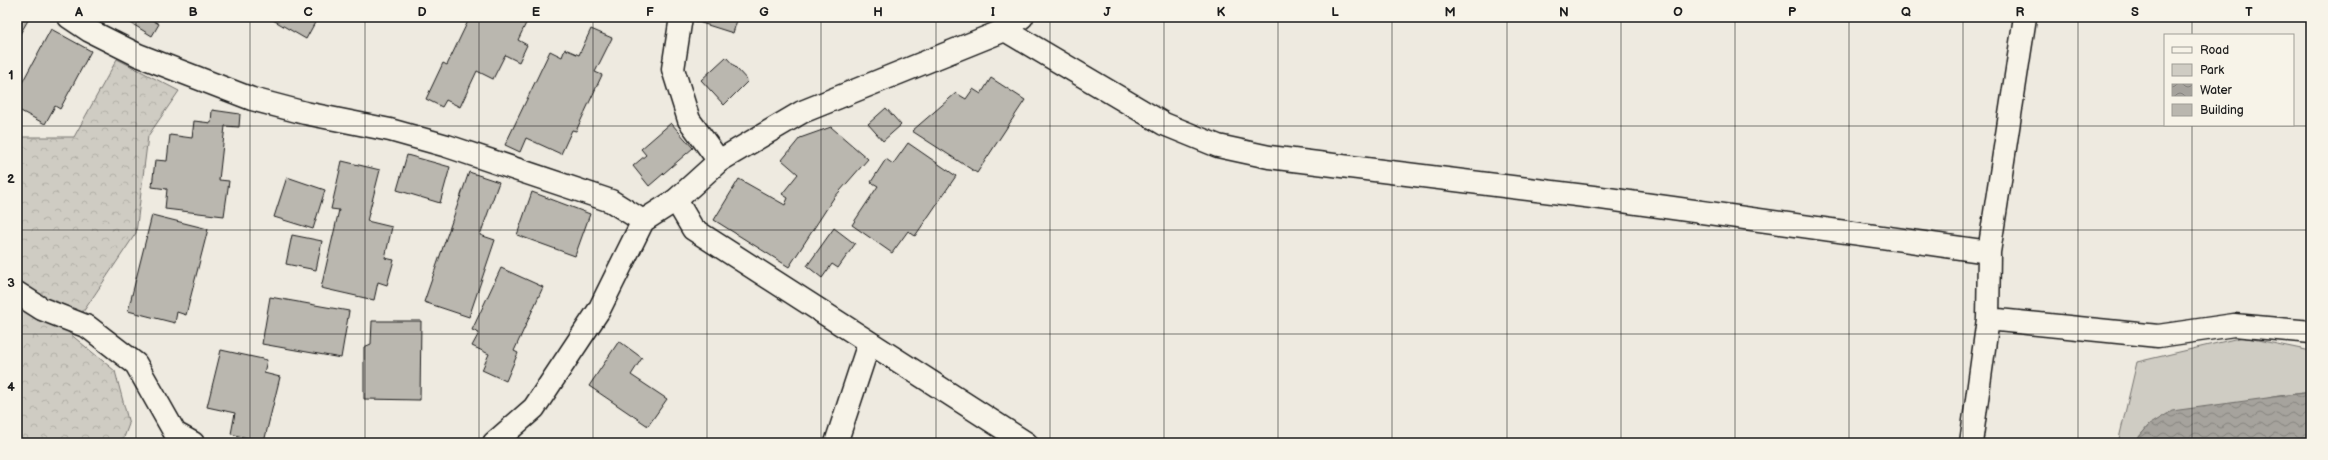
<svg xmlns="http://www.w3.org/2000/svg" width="2328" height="460" viewBox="0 0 2328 460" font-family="'Balsamiq Sans',sans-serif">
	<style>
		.green { fill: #cfccc3; stroke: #767470 }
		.forest { fill: url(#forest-crowns); stroke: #767470 }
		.water { fill: url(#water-waves); stroke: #6f6d69 }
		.building { fill: #bab7af; stroke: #1c1c1c }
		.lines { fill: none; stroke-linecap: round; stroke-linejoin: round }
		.street-casing { stroke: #1c1c1c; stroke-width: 25 }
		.secondary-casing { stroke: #1c1c1c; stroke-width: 25 }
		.street { stroke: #f7f3e8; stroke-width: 22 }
		.secondary { stroke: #f7f3e8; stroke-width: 22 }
		.grid { fill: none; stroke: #1c1c1c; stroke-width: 1; stroke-opacity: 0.55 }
		.neatline { fill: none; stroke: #1c1c1c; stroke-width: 1.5 }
		.grid-label { font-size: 13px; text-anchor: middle; font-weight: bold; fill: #1c1c1c }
	</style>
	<defs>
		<pattern id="forest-crowns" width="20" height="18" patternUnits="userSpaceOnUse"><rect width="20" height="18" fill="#cfccc3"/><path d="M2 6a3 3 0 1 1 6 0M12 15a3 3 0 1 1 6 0" fill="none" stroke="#b1afa7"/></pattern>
		<pattern id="water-waves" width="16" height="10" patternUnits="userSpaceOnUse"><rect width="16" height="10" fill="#a6a39d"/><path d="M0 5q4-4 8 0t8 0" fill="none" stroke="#86847f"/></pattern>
	</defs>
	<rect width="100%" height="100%" fill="#eeeae0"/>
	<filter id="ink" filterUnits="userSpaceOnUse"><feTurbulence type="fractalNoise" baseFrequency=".025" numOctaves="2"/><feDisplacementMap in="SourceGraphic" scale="8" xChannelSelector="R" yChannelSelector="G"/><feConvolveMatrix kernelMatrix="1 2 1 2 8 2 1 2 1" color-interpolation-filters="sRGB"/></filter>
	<g filter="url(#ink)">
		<path class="green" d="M2243,337l68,14v41l-33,4 -129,29 -15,18h-16l19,-81z"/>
		<path class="forest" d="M117,59l62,32 -31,45 -12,97 -67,100 46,38 14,53 -7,19h-105v-306h57z"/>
		<path class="water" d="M2311,392v51h-177l15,-18 23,-14z"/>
		<path class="building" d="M17,17h13l-13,22z
			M121,17h26l12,7 -7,12z
			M275,17h43l-12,22 -33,-19z
			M470,17h59l-11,23 9,5 -8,17 -14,-7 -12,24 -16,-8 -17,36 -14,-7 -4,7 -16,-8 17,-36 4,2z
			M696,17h52l-1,3 -9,-3 -5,16 -38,-12z
			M51,29l40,22 -31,58 -5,-3 -10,18 -28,-15v-17z
			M591,29l21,9 -17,34 7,3 -26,56 -4,-1 -11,24 -35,-16 -6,14 -15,-7 45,-94 12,6 3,-8 14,6z
			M726,57l22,24 -24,24 -23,-25z
			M991,78l34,22 -48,73 -65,-42 44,-38 10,6 7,-10 8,5z
			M886,108l15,17 -18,16 -15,-17z
			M212,110l28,4 -1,13 -14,-1 -6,54 10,1 -5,35 -59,-7 2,-20 -15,-2 3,-27 12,1 3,-26 22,3 2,-17 17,2z
			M671,123l22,25 -44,38 -16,-20 13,-11 -5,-6z
			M831,127l37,32 -35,40 -44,68 -75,-47 25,-41 46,26 3,-7 -6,-4 16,-20 -16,-14 18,-22z
			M908,143l48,33 -41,60 -7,-5 -16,22 -40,-28 26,-39 -7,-4 15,-23 7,5z
			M407,155l43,12 -10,36 -43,-13z
			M342,161l38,9 -13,51 25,6 -7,31 9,2 -7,25 -9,-3 -4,18 -53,-12 18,-78 -8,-1z
			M469,172l30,10 -19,53 15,5 -26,77 -45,-15z
			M287,177l38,13 -12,39 -39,-12z
			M532,192l58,22 -15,42 -58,-21z
			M152,215l56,14 -22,86 -9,-3 -2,11 -47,-12z
			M834,228l21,16 -17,24 -6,-4 -10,14 -15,-12z
			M292,235l30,6 -6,29 -30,-6z
			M501,268l42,19 -29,64 4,2 -12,28 -24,-11 7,-16 -17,-8 7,-13 -7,-3z
			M270,297l79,14 -8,47 -79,-14z
			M372,321h49l-1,79 -56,-1v-52l7,-3z
			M619,341l23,17 -11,17 36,24 -19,27 -59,-40z
			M221,350l46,10 -3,13 16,4 -16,65 -33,-8 4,-21 -28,-6z"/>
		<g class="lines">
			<defs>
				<path id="street" d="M69,17l21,14 48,24 114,44 53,14 85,17 57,16 164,55 32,20
					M681,17l-8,52 16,51 30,41
					M1005,30l159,94 54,22 51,11 332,41 388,54
					M676,200l17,29 333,214
					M17,293l25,16 46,18 48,37 39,69 18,10
					M1988,319l170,17 76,-11 77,7
					M836,443l33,-100
					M1971,443l17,-124 1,-67 36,-235"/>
				<path id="secondary" d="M494,443l40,-35 65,-98 44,-89 33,-21 43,-39 83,-49 203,-82 17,-13"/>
			</defs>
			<use href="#street" class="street-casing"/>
			<use href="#secondary" class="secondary-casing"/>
			<use href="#street" class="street"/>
			<use href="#secondary" class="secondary"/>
		</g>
	</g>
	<path class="grid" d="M136,17v426M250,17v426M365,17v426M479,17v426M593,17v426M707,17v426M821,17v426M936,17v426M1050,17v426M1164,17v426M1278,17v426M1392,17v426M1507,17v426M1621,17v426M1735,17v426M1849,17v426M1963,17v426M2078,17v426M2192,17v18M2192,125v318M17,126h2294M17,230h2294M17,334h2294"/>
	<rect width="2328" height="460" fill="none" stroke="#f7f3e8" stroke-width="44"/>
	<rect x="2164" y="34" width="130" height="92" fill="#f7f3e8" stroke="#9f9d96"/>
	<rect x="2172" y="47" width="20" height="6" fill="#f7f3e8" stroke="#9f9d96"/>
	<text x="2200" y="54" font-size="12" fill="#1c1c1c">Road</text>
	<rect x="2172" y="64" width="20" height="12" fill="#cfccc3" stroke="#9f9d96"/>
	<text x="2200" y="74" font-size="12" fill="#1c1c1c">Park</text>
	<rect x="2172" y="84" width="20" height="12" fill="url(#water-waves)" stroke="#9f9d96"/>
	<text x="2200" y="94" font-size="12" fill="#1c1c1c">Water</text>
	<rect x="2172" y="104" width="20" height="12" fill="#bab7af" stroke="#9f9d96"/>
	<text x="2200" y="114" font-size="12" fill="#1c1c1c">Building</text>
	<rect x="22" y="22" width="2284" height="416" class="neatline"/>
	<g class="grid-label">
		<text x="79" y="16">A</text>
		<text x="193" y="16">B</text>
		<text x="308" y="16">C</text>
		<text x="422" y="16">D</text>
		<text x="536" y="16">E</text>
		<text x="650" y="16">F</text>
		<text x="764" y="16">G</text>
		<text x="878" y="16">H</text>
		<text x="993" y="16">I</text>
		<text x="1107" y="16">J</text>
		<text x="1221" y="16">K</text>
		<text x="1335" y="16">L</text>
		<text x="1450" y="16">M</text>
		<text x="1564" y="16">N</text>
		<text x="1678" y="16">O</text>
		<text x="1792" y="16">P</text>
		<text x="1906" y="16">Q</text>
		<text x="2020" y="16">R</text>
		<text x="2135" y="16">S</text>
		<text x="2249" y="16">T</text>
		<text x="11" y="79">1</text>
		<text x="11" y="183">2</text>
		<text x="11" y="287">3</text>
		<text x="11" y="391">4</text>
	</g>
</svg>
